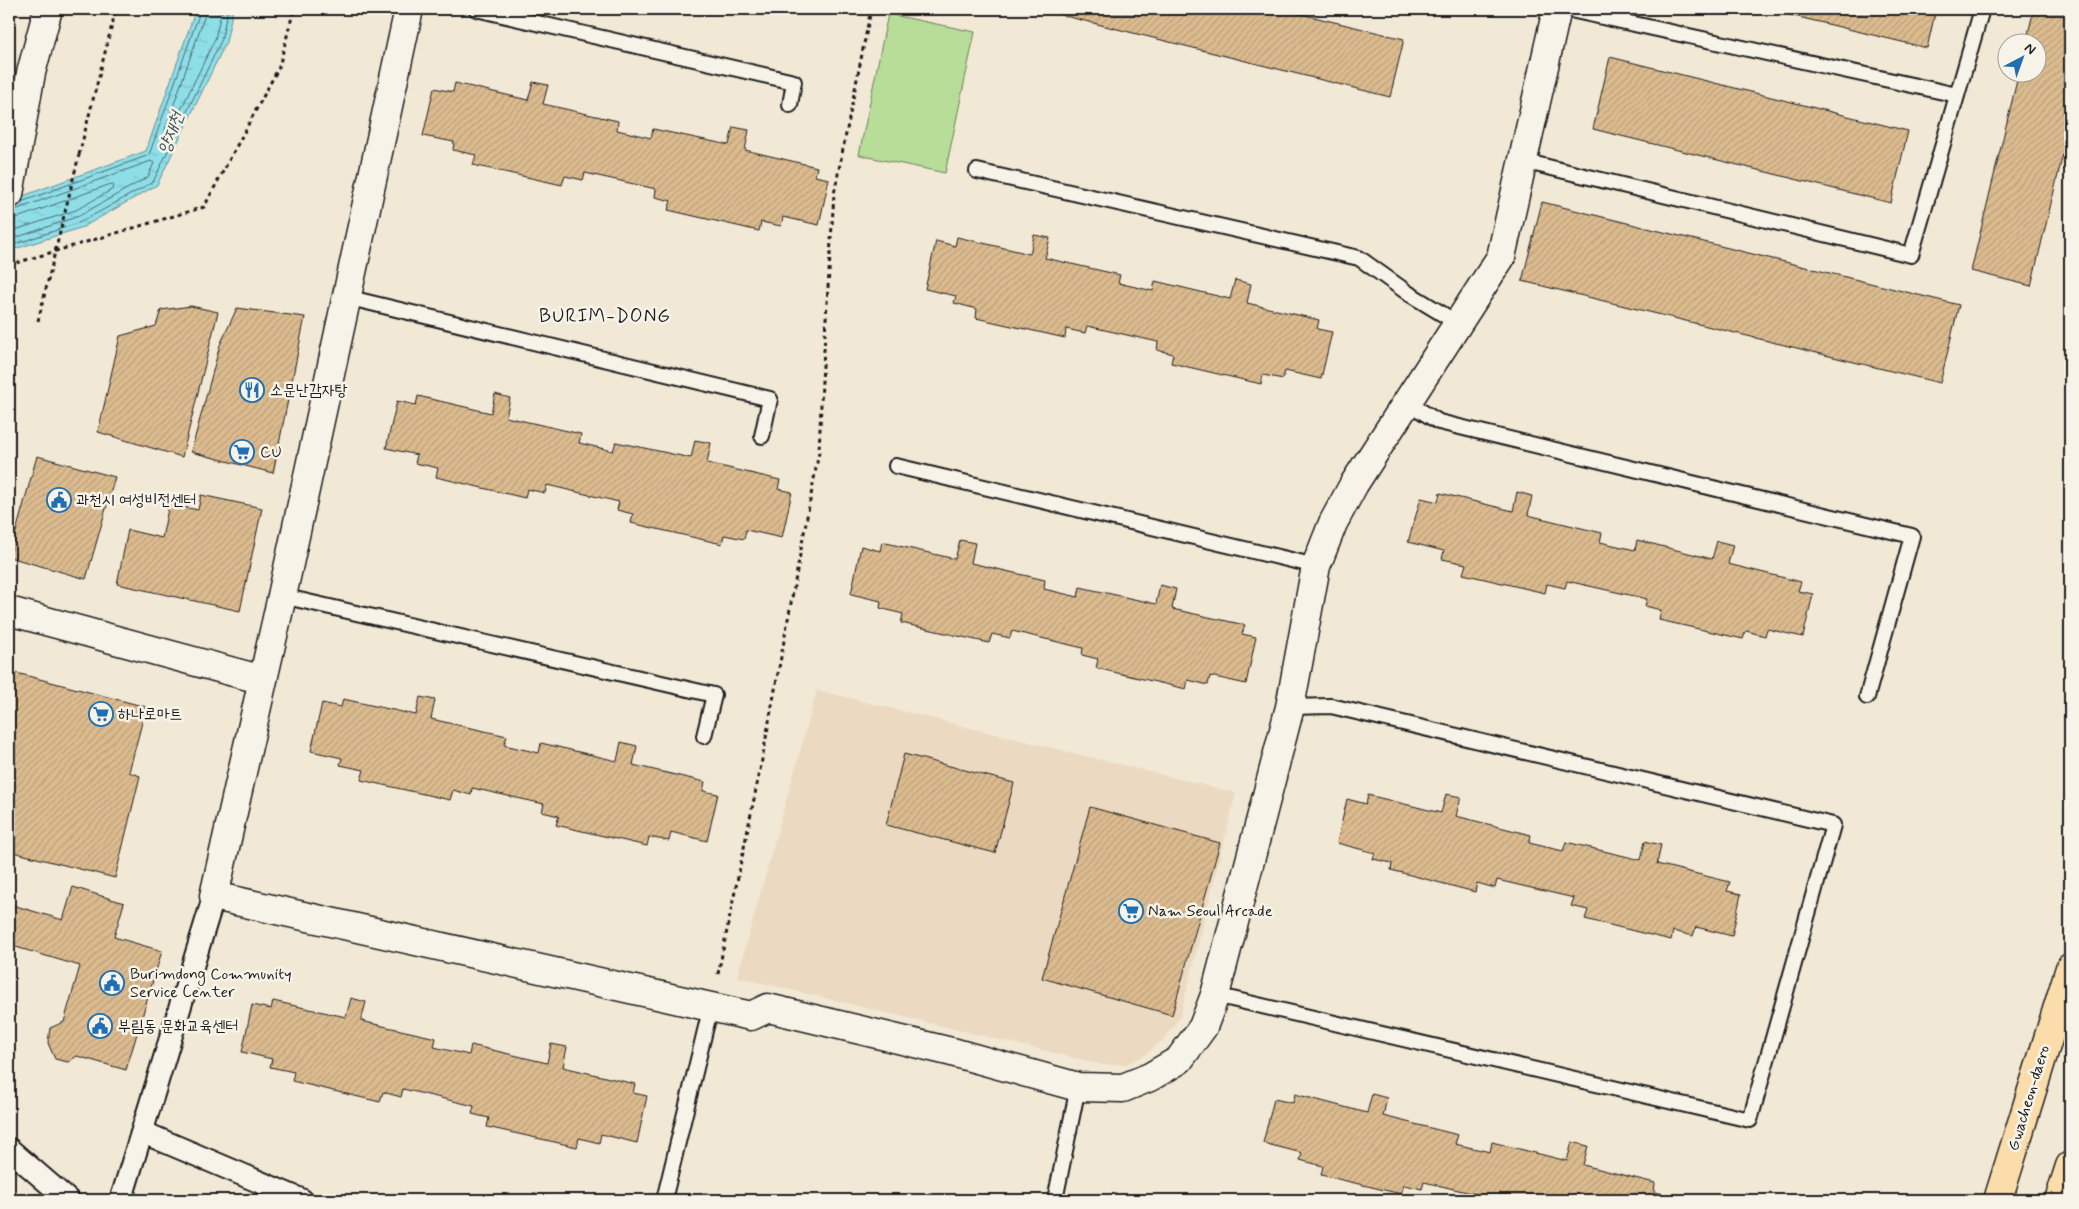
<svg xmlns="http://www.w3.org/2000/svg" width="2079" height="1209" viewBox="0 0 2079 1209" font-family="Mynerve,'Poor Story',sans-serif">
	<style>
		.built { fill: #ebdac1 }
		.green { fill: #b7dd99; stroke: #6a7c5a }
		.water { fill: url(#water-ripples); stroke: #609096 }
		.lines { fill: none; stroke-linecap: round; stroke-linejoin: round }
		.shore { stroke: #4a6a6e; stroke-width: 1 }
		.building { fill: url(#building-hatch); stroke: #1c1c1c }
		.service-casing { stroke: #1c1c1c; stroke-width: 18 }
		.pedestrian-casing { stroke: #1c1c1c; stroke-width: 25 }
		.minor-casing { stroke: #1c1c1c; stroke-width: 31 }
		.tertiary-casing { stroke: #1c1c1c; stroke-width: 31 }
		.trunk-casing { stroke: #1c1c1c; stroke-width: 31 }
		.path { stroke: #1c1c1c; stroke-width: 3; stroke-dasharray: 4 4; stroke-linecap: butt }
		.service { stroke: #f7f3e8; stroke-width: 14 }
		.pedestrian { stroke: #f7f3e8; stroke-width: 21 }
		.minor { stroke: #f7f3e8; stroke-width: 28 }
		.tertiary { stroke: #f7f3e8; stroke-width: 28 }
		.trunk { stroke: #faddab; stroke-width: 28 }
		.path-bridge { stroke: #1c1c1c; stroke-width: 3; stroke-dasharray: 4 4; stroke-linecap: butt }
		.labels { text-anchor: middle; dominant-baseline: central; stroke-width: 5; stroke-linejoin: round; paint-order: stroke }
		.poi-label { font-size: 16px; fill: #1c1c1c; stroke: #f7f3e8; text-anchor: start }
		.street-label { font-size: 16px; fill: #1c1c1c; stroke: #f7f3e8 }
		.water-label { font-size: 18px; font-style: italic; fill: #3e5659; stroke: #f7f3e8 }
		.quarter-label { font-size: 19px; letter-spacing: 1px; fill: #1c1c1c; stroke: #f7f3e8 }
	</style>
	<defs>
		<pattern id="water-ripples" width="26" height="14" patternUnits="userSpaceOnUse" patternTransform="scale(1.25)"><rect width="26" height="14" fill="#8edee8"/><path d="M2 4q2-2 4 0t4 0M15 11q2-2 4 0t4 0" fill="none" stroke="#7abec6"/></pattern>
		<pattern id="building-hatch" width="6" height="6" patternUnits="userSpaceOnUse" patternTransform="scale(1.25)"><rect width="6" height="6" fill="#dcbb8f"/><path d="M-1 1l2-2M0 6l6-6M5 7l2-2" fill="none" stroke="#bca07b"/></pattern>
	</defs>
	<rect width="100%" height="100%" fill="#f2e8d6"/>
	<filter id="ink" filterUnits="userSpaceOnUse"><feTurbulence type="fractalNoise" baseFrequency=".02" numOctaves="2"/><feDisplacementMap in="SourceGraphic" scale="10" xChannelSelector="R" yChannelSelector="G"/><feConvolveMatrix kernelMatrix="1 2 1 2 8 2 1 2 1" color-interpolation-filters="sRGB"/></filter>
	<g filter="url(#ink)">
		<path class="built" d="M817,690l419,103 -56,224 -17,23 -18,15 -19,9 -22,1 -367,-88z"/>
		<path class="green" d="M888,14l87,18 -30,141 -86,-18z"/>
		<path class="water" d="M196,9h37l-7,33 -69,143 -74,42 -74,24v-50l137,-50z"/>
		<g class="lines">
			<path class="shore" d="M207,9l-42,121 2,3 3,-1 45,-93 7,-30
				M21,202l128,-47 52,-146
				M9,212l142,-51 3,2 -6,14 -69,39 -70,24
				M9,219l8,-1 94,-34 3,2 -1,3 -37,21 -67,22
				M9,246l72,-24 72,-40 68,-141 7,-32"/>
		</g>
		<path class="building" d="M1037,9h244l123,30 -14,58z
			M1765,9h171l-9,39z
			M2034,9h36v116l-39,161 -60,-15 48,-199h17v-30h-10z
			M1610,57l298,74 -17,72 -298,-74z
			M533,82l15,3 -5,19 75,17 -1,9 34,8 2,-9 76,16 4,-18 16,3 -4,20 72,17 -2,9 14,3 -10,46 -36,-8 -2,9 -20,-4 -2,9 -91,-21 3,-9 -16,-4 1,-8 -71,-16 -2,7 -18,-4 -3,9 -89,-20 3,-10 -23,-5 1,-8 -31,-6 11,-48 19,4 2,-9 73,17z
			M1542,202l417,103 -19,78 -418,-102z
			M1034,235l16,3 -5,20 75,17 -2,8 35,8 2,-10 75,18 5,-19 16,4 -4,19 72,17 -2,9 15,3 -11,47 -36,-8 -2,8 -20,-4 -2,9 -90,-21 2,-9 -16,-4 1,-8 -71,-16 -2,7 -19,-4 -1,9 -89,-20 1,-9 -23,-6 2,-7 -31,-7 11,-48 19,5 2,-9 73,17z
			M191,306l27,6 -36,145 -84,-25 22,-96 36,-10 5,-16z
			M237,308l68,9 -32,156 -82,-21 29,-107z
			M495,394l15,4 -4,19 75,17 -2,9 34,8 3,-9 75,16 4,-18 16,3 -4,20 73,17 -2,9 14,3 -10,46 -36,-8 -2,9 -20,-4 -2,9 -91,-21 2,-9 -16,-4 2,-8 -72,-17 -2,8 -18,-4 -2,9 -89,-21 2,-9 -23,-5 2,-8 -31,-7 11,-47 19,4 2,-9 73,17z
			M37,456l78,21 -29,102 -77,-22z
			M1517,492l15,4 -4,19 74,18 -2,9 35,8 2,-10 75,19 5,-18 16,4 -5,19 73,18 -3,9 15,3 -10,43 -36,-8 -2,7 -19,-5 -3,8 -84,-19 2,-10 -16,-4 2,-7 -80,-18 -2,7 -18,-4 -2,9 -82,-19 3,-10 -24,-5 2,-8 -36,-9 13,-44 17,4 2,-9 73,18z
			M201,495l61,13 -22,103 -123,-27 11,-54 34,8 7,-34 29,6z
			M960,540l15,3 -4,20 74,17 -1,9 34,8 2,-10 76,17 4,-19 16,4 -4,20 73,16 -3,9 14,3 -10,47 -36,-8 -2,9 -20,-5 -2,9 -90,-21 2,-9 -16,-4 1,-7 -71,-17 -2,7 -18,-4 -3,9 -88,-20 2,-9 -23,-6 1,-7 -30,-7 10,-48 19,5 2,-9 73,17z
			M9,671l137,36 -17,65 11,4 -25,102 -106,-27z
			M420,697l15,3 -4,19 76,17 -3,9 35,8 2,-10 76,18 4,-19 16,4 -4,19 72,17 -2,9 15,3 -11,47 -36,-9 -2,9 -20,-4 -2,9 -91,-21 3,-9 -17,-4 2,-8 -72,-16 -1,7 -18,-5 -3,10 -89,-20 3,-10 -24,-5 2,-7 -31,-7 11,-48 19,4 2,-8 73,16z
			M904,754l110,29 -19,70 -109,-28z
			M1446,794l15,3 -5,19 75,19 -2,8 34,8 3,-9 75,18 4,-19 16,4 -4,19 73,18 -3,9 14,3 -9,42 -36,-9 -3,9 -20,-5 -2,9 -86,-21 3,-9 -17,-4 3,-8 -77,-18 -2,8 -18,-5 -2,9 -84,-22 1,-7 -19,-4 2,-6 -38,-10 10,-44 19,5 2,-9 73,18z
			M1090,807l130,36 -48,172 -130,-37z
			M73,887l51,16 -10,34 48,14 -36,119 -49,-14 -9,6 -13,-3 -7,-16 2,-15 14,-6 16,-56 -71,-21v-41l54,16z
			M351,998l15,4 -5,19 75,17 -2,9 35,8 2,-10 76,18 4,-19 16,3 -4,20 72,17 -2,9 14,3 -10,47 -36,-9 -2,9 -20,-5 -2,9 -90,-20 2,-9 -17,-4 2,-8 -71,-17 -2,8 -18,-5 -3,10 -88,-21 2,-9 -24,-5 2,-8 -30,-7 10,-47 19,4 2,-8 73,16z
			M1295,1094l72,19 5,-19 15,4 -4,18 75,19 -3,9 35,8 2,-10 75,19 5,-19 16,4 -5,19 72,18 -1,9 14,3 -2,5h-165l-77,-18 -2,7 -18,-4 -3,9 -80,-19 2,-9 -23,-6 2,-7 -39,-10 11,-44 19,4z"/>
		<g class="lines">
			<defs>
				<path id="service" d="M476,9l318,73 -4,23
					M1566,9l391,86
					M1523,161l388,94 71,-246
					M977,171l382,87 49,35 51,31
					M346,297l424,102 -8,37
					M1408,403l31,19 473,114 -45,161
					M896,466l420,100
					M282,596l432,99 -10,41
					M1215,995l535,125 83,-295 -502,-119 -41,1
					M664,1200l47,-194
					M1055,1200l23,-113"/>
				<path id="pedestrian" d="M142,1132l160,68
					M9,1149l59,51
					M121,1200l93,-304"/>
				<path id="minor" d="M409,9l-127,587 -68,300 537,120 17,-8 184,44 126,35 45,1 27,-11 29,-17 24,-33 12,-32 75,-288 26,-141 17,-43 21,-39 147,-227 56,-248
					M9,611l254,69"/>
				<path id="tertiary" d="M9,194l22,-121 17,-64"/>
				<path id="trunk" d="M1998,1200l72,-232
					M2059,1200l11,-34"/>
			</defs>
			<use href="#service" class="service-casing"/>
			<use href="#pedestrian" class="pedestrian-casing"/>
			<use href="#minor" class="minor-casing"/>
			<use href="#tertiary" class="tertiary-casing"/>
			<use href="#trunk" class="trunk-casing"/>
			<path class="path" d="M79,155l37,-146
				M9,265l195,-58 75,-140 15,-58
				M718,974l43,-209 58,-313 3,-71 12,-187 37,-185"/>
			<use href="#service" class="service"/>
			<use href="#pedestrian" class="pedestrian"/>
			<use href="#minor" class="minor"/>
			<use href="#tertiary" class="tertiary"/>
			<use href="#trunk" class="trunk"/>
			<path class="path-bridge" d="M38,321l41,-166"/>
		</g>
	</g>
	<defs>
		<symbol id="restaurant-ring" viewBox="-11 -11 22 22"><circle r="9.5" fill="#f7f3e8" stroke="#1f6fb2" stroke-width="1.5"/><path d="M-5-6h1v4h1v-4h1v4h1v-4h1v5L-1.5 .5V6h-2V.5L-5-1ZM5-6V6H3V1.5H1.5Q1.5-4 5-6Z" fill="#1f6fb2"/></symbol>
		<symbol id="supermarket-ring" viewBox="-11 -11 22 22"><circle r="9.5" fill="#f7f3e8" stroke="#1f6fb2" stroke-width="1.5"/><path d="M-6-5.5h2.5l.6 2H6L4.5 2H-2.5L-4.4-4H-6ZM-1.5 3.2a1.3 1.3 0 1 0 .1 0ZM3 3.2a1.3 1.3 0 1 0 .1 0Z" fill="#1f6fb2"/></symbol>
		<symbol id="civic-ring" viewBox="-11 -11 22 22"><circle r="9.5" fill="#f7f3e8" stroke="#1f6fb2" stroke-width="1.5"/><path d="M-.6-6.5H3V-4.5H.6V-3L4-1V1h2V6H-6V1h2V-1L-.6-3ZM-1.2 2.5V6h2.4V2.5Z" fill="#1f6fb2"/></symbol>
	</defs>
	<g fill-rule="evenodd">
		<use href="#restaurant-ring" x="238" y="376" width="28" height="28"/>
		<use href="#supermarket-ring" x="228" y="438" width="28" height="28"/>
		<use href="#civic-ring" x="45" y="486" width="28" height="28"/>
		<use href="#supermarket-ring" x="87" y="700" width="28" height="28"/>
		<use href="#supermarket-ring" x="1117" y="897" width="28" height="28"/>
		<use href="#civic-ring" x="98" y="969" width="28" height="28"/>
		<use href="#civic-ring" x="86" y="1012" width="28" height="28"/>
	</g>
	<g class="labels">
		<g class="poi-label">
			<text x="270" y="390">소문난감자탕</text>
			<text x="260" y="452">CU</text>
			<text x="76" y="500">과천시 여성비전센터</text>
			<text x="118" y="714">하나로마트</text>
			<text x="1148" y="911">Nam Seoul Arcade</text>
			<text x="130" y="974">Burimdong Community<tspan x="130" dy="18">Service Center</tspan></text>
			<text x="118" y="1026">부림동 문화교육센터</text>
		</g>
		<g class="street-label">
			<text transform="translate(2029 1098) rotate(-73)">Gwacheon-daero</text>
		</g>
		<g class="water-label">
			<text transform="translate(171 133) rotate(-70)">양재천</text>
		</g>
		<g class="quarter-label">
			<text x="605" y="316">BURIM-DONG</text>
		</g>
	</g>
	<rect width="2079" height="1209" fill="none" stroke="#f7f3e8" stroke-width="30"/>
	<rect x="15" y="15" width="2049" height="1179" fill="none" stroke="#1c1c1c" stroke-width="2" filter="url(#ink)"/>
	<g transform="translate(2022 58) rotate(41)"><circle r="24" fill="#f7f3e8" stroke="#9f9d96"/>
	<path d="M0-4L9 19L0 12L-9 19Z" fill="#1f6fb2"/>
	<text y="-8" font-size="14" font-weight="bold" text-anchor="middle" fill="#1c1c1c">N</text>
	</g>
</svg>
